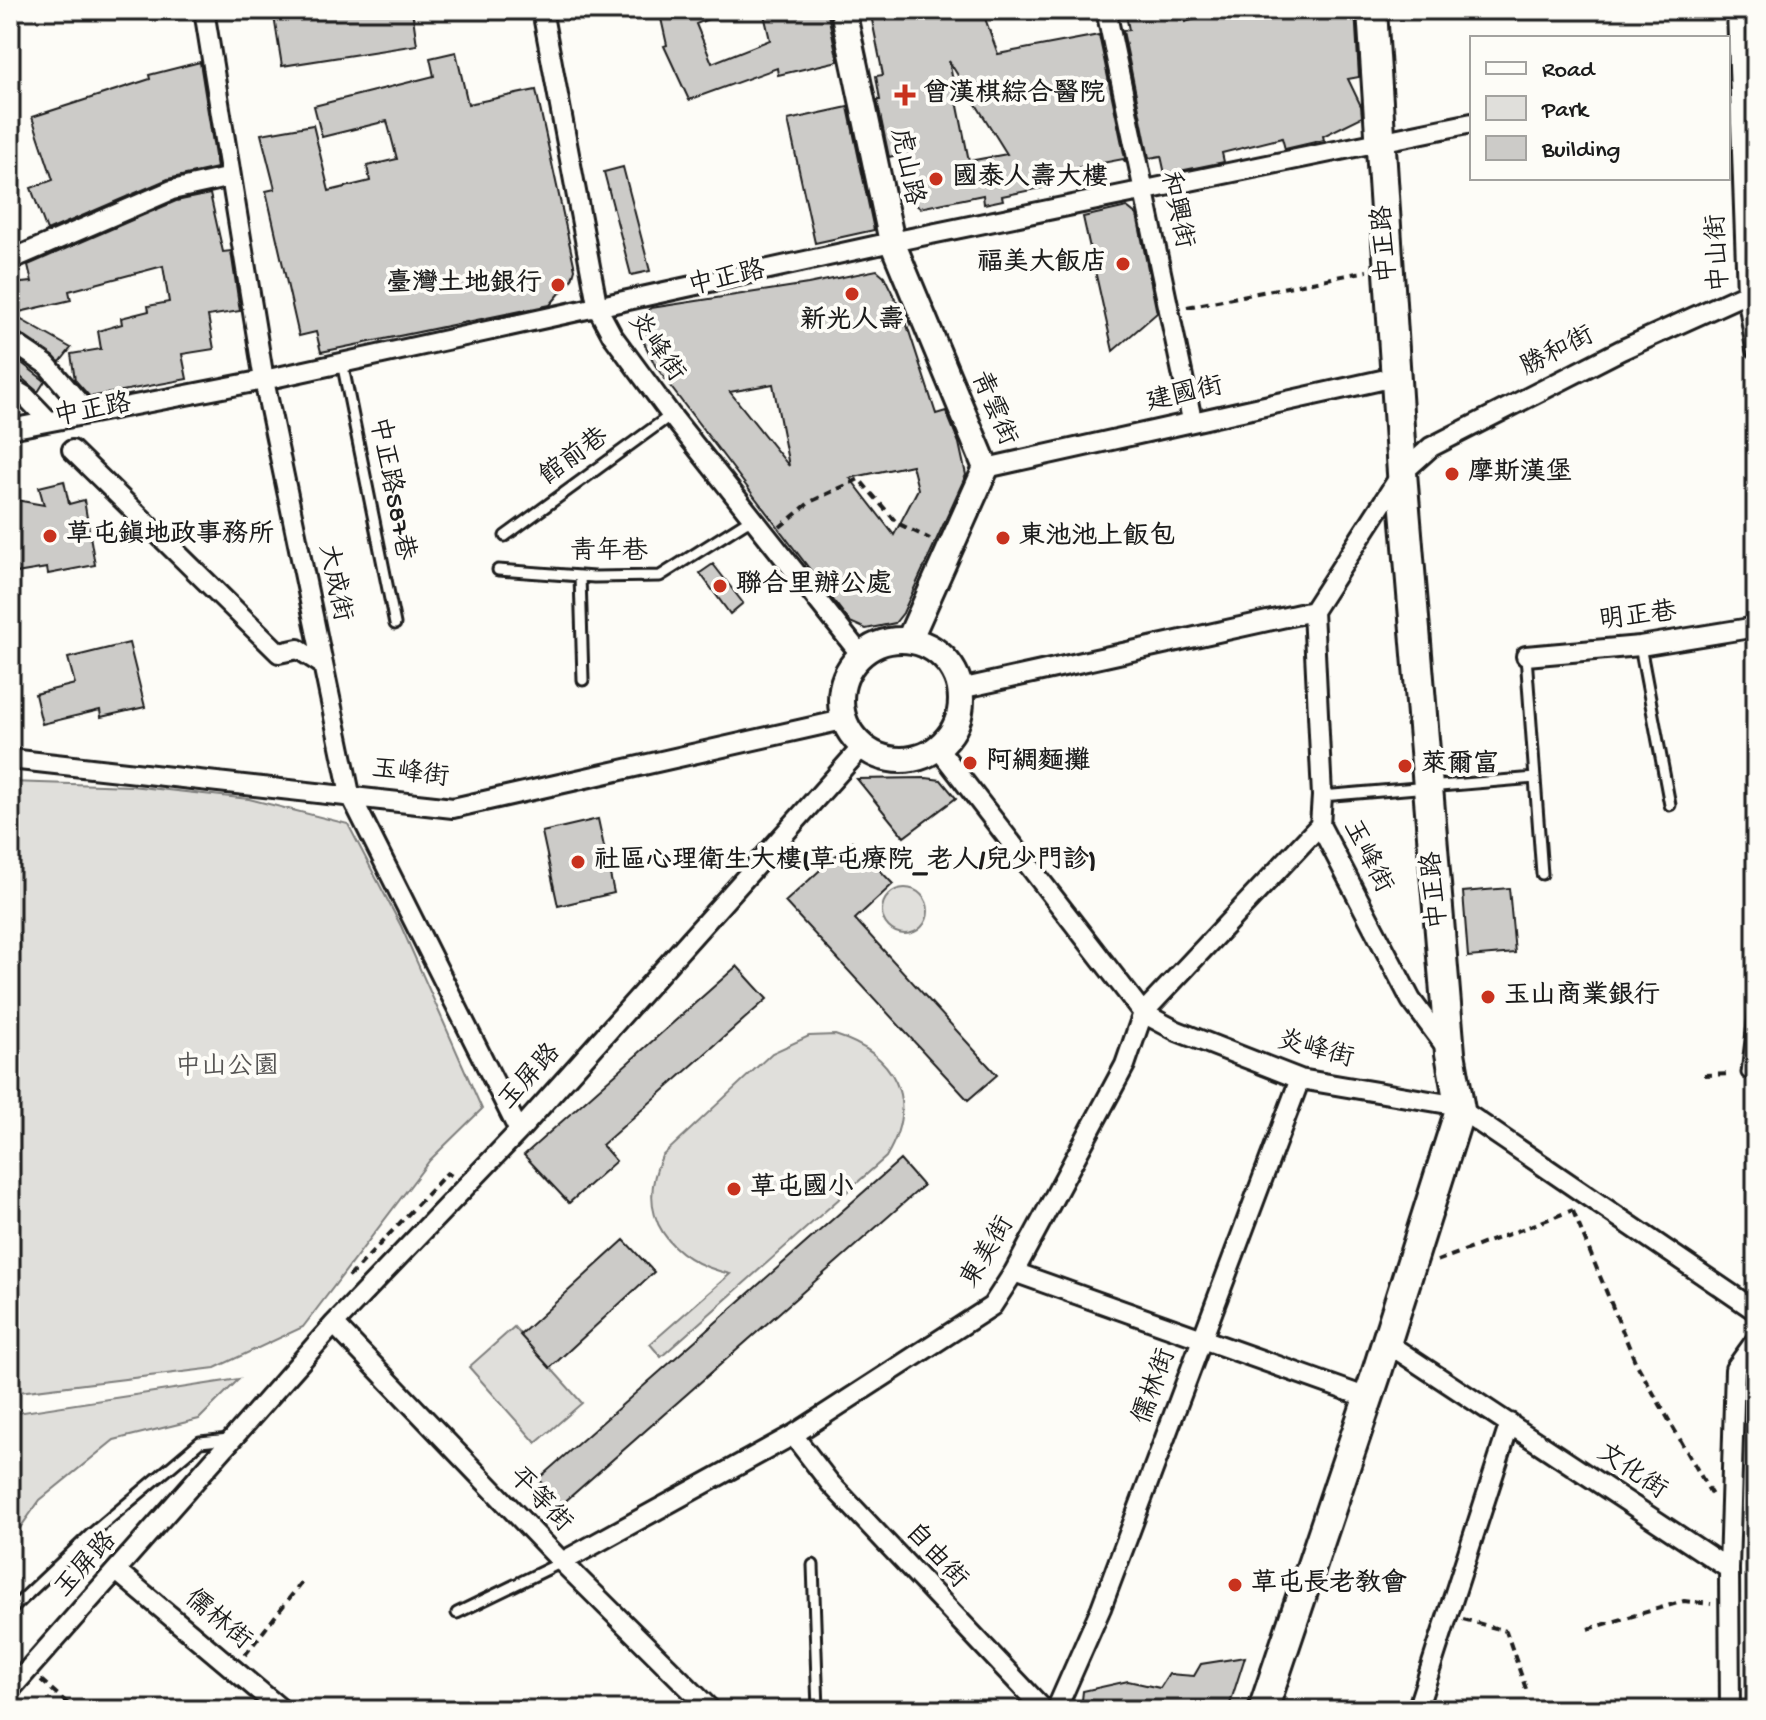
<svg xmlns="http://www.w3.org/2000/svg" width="1766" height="1720" viewBox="0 0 1766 1720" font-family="'Gochi Hand','LXGW WenKai TC',sans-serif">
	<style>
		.green { fill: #e0dfdb; stroke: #7e7e7c; stroke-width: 2 }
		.building { fill: #cccbc8; stroke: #1c1c1c; stroke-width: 2; fill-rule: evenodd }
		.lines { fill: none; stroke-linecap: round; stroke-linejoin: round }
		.lane-casing { stroke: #1c1c1c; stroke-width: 15 }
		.street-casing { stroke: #1c1c1c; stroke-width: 24 }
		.secondary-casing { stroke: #1c1c1c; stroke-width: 30 }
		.primary-casing { stroke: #1c1c1c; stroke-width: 34 }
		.path { stroke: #1c1c1c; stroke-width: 4; stroke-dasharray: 8 6; stroke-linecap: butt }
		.lane { stroke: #fdfcf7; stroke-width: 9 }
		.street { stroke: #fdfcf7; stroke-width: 18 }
		.secondary { stroke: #fdfcf7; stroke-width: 24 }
		.primary { stroke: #fdfcf7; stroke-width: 28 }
		.poi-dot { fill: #c8321e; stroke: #fdfcf7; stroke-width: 3 }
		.labels { text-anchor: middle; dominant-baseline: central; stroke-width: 8; stroke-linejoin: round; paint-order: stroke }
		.poi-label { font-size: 26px; font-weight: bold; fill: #1c1c1c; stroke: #fdfcf7; text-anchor: start }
		.street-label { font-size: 26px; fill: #1c1c1c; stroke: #fdfcf7 }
		.park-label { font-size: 26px; fill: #575655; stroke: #fdfcf7 }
	</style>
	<rect width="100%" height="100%" fill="#fdfcf7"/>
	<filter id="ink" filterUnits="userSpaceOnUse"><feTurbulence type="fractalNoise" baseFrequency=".0125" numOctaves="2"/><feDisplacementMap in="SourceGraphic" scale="16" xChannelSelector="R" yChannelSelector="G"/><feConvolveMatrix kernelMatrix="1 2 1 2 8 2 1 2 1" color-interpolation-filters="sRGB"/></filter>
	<g filter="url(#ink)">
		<path class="green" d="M10,782l121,4 118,13 99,25 53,102 81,183 -52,51 -127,167 -88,41 -205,25z
			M882 911a23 23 0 1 1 46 0a23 23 0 1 1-46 0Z
			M835,1035c60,19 85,65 51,122l-225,200 -11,-13 80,-70c-60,-14 -96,-57 -68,-118l110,-103 37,-17z
			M514,1327l68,76 -46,40 -67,-76z
			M239,1379l-40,40 -85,21 -74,60 -30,42v-128z"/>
		<path class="building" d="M273,10h139l5,35 -135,21z
			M668,10h62l-34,14 16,39 58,-23 -7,-30h64l11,51 -60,14 -1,-7 -88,32 -25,-54 3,-1 -7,-31z
			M870,10h112l16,44 101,-19 27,128 -3,-4 -79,15 2,13 -44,9 1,4 -19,4 -1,-9 -63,13 -14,-11 -9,-42 -8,2 -12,-57h3l-4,-24 7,-1zM949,61l58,93 -38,7z
			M1125,10h59l1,12 43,-12h127l4,67 -11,2 13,27 1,11 -39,19 1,4 -39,9 -3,-11 -60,15 2,9 -59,12 -4,-18 -12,2 -26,-127 6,-1z
			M456,52l12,52 68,-14 39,179 -3,10 -22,26 -229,47 -5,-20 -17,4 -33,-145 9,-2 -14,-55 52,-9 16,66 41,-10 -3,-15 30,-7 -10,-38 -65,16 -8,-31 120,-30 -4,-18z
			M200,62l17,106 -49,11 -121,52 -16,-43 22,-8 -21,-63 118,-38 -1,-4z
			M848,107l26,123 -59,13 -27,-123z
			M623,167l27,104 -19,4 -27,-103z
			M210,194l13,58 8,-1 9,60 -32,5 6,33 -32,5 5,25 -97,18 -15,-17 -4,-26 30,-5 -3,-18 24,-7 -1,-6 28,-7 -1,-5 21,-4 -6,-36 -94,25 2,9 -60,14 60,34 -11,14 -50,-34v-44l22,-2 -4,-17 148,-64z
			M1127,207l10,8 20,98 -44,38 -30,-134z
			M877,270l7,6 21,43 31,95 10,-3 13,32 7,32 -63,138 -8,10 -29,6 -16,-7 -180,-236 -15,-21 -18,-37 2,-11 12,-9 157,-24zM773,384l16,82 -59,-74zM912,465l6,24 -24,46 -44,-57z
			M10,354l35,27 -7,11 -28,-24z
			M64,481l5,23 15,-4 11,65 -47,9 -1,-6 -37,6v-75l34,6 -5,-18z
			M713,564l30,39 -13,11 -30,-41z
			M129,643l16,64 -44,10 -1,-7 -58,14 -7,-30 40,-10 -7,-26z
			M926,778l15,2 15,18 -52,39 -47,-58z
			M598,819l16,74 -56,13 -16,-74z
			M852,841l41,43 -38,35 142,156 -29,25 -183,-198z
			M1509,888l6,65 -47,4 -5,-65z
			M737,966l30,33 -165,146 14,16 -47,42 -45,-48z
			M900,1160l23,26 -362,319 -23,-26z
			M624,1240l30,32 -104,96 -30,-33z
			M1245,1657l-17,53h-147l2,-19 45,-10 32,7 9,-14 25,2 7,-12z"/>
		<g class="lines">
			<defs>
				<path id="lane" d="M342,362l53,262
					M505,536l166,-121
					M498,570l96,7 66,-1 92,-58
					M580,576l3,104
					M1640,646l30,159
					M1526,656l16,218
					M1322,796l213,-18
					M1756,999l-9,74h9
					M813,1565l5,145
					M10,1611l80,-76 110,-93 29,-3
					M457,1613l105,-51"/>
				<path id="street" d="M204,10l60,370 86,414 169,337
					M542,10l56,299 14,26 59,80 190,240
					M1106,10l86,410
					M1737,10l10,283 9,56
					M10,260l162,-70 59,-13
					M10,340l37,25 40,47
					M10,387l15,9 23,24
					M10,429l254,-49 628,-138 580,-119
					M72,450l207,203 19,-4 25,16
					M986,468l409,-91
					M1313,611l9,185 -2,29 91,175 38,51
					M1526,656l114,-10 116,-19
					M960,689l353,-78 89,-138 29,-26 190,-97 126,-57
					M938,748l205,265 34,18 123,48 154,26 302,206
					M10,759l443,49 390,-88
					M1014,1272l354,126
					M334,1324l228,238 149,148
					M1387,1343l342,226 1,141
					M793,1435l37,48 214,227
					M562,1562l231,-127 199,-129 22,-34 111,-207 18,-52 177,-188
					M1729,1569l6,-200 21,-29
					M118,1572l164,138
					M10,1690l324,-366 185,-193 343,-384
					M1056,1710l45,-102 199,-529
					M1417,1710l93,-287"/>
				<path id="secondary" d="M843,10l49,232 94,226 -77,172
					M841 700a60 60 0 1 1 120 0a60 60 0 1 1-120 0Z"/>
				<path id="primary" d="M1263,1710l113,-335 84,-265 -10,-57 -48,-580 -30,-463"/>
			</defs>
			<use href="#lane" class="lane-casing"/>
			<use href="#street" class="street-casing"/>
			<use href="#secondary" class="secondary-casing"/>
			<use href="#primary" class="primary-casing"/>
			<path class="path" d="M1187,307l180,-36
				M780,527l30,-25 49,-23 38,44 33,16
				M1704,1075l28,-1
				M1573,1211l62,150 78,136
				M1437,1261l136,-51
				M349,1277l98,-104 5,3
				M1749,1560l7,12
				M1463,1619l43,12 20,58
				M1588,1629l96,-28 27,3
				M245,1655l57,-73
				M41,1680l34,30"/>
			<use href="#lane" class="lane"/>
			<use href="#street" class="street"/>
			<use href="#secondary" class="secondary"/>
			<use href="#primary" class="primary"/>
		</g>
	</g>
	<g class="poi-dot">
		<path d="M901 83h8v8h8v8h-8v8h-8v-8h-8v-8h8z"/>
		<circle cx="936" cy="179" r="8"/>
		<circle cx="1123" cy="264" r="8"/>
		<circle cx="558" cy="285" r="8"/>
		<circle cx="852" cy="294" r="8"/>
		<circle cx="1452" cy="474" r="8"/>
		<circle cx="50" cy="536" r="8"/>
		<circle cx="1003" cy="538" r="8"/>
		<circle cx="720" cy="586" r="8"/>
		<circle cx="970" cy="763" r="8"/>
		<circle cx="1405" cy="766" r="8"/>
		<circle cx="578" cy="862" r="8"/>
		<circle cx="1488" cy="997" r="8"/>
		<circle cx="734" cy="1189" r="8"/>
		<circle cx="1235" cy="1585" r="8"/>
	</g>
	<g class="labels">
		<g class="poi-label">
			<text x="923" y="95">曾漢棋綜合醫院</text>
			<text x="952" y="179">國泰人壽大樓</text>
			<text x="1107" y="264" text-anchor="end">福美大飯店</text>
			<text x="542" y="285" text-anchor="end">臺灣土地銀行</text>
			<text x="852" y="322" text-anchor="middle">新光人壽</text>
			<text x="1468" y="474">摩斯漢堡</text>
			<text x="66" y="536">草屯鎮地政事務所</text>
			<text x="1019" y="538">東池池上飯包</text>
			<text x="736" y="586">聯合里辦公處</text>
			<text x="986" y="763">阿綢麵攤</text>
			<text x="1421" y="766">萊爾富</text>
			<text x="594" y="862">社區心理衛生大樓(草屯療院_老人/兒少門診)</text>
			<text x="1504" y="997">玉山商業銀行</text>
			<text x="750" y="1189">草屯國小</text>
			<text x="1251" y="1585">草屯長老教會</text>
		</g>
		<g class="street-label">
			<text transform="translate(905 167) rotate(78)">虎山路</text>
			<text transform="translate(1175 210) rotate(78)">和興街</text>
			<text transform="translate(1387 244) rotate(-94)">中正路</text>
			<text transform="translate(1720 253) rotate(-93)">中山街</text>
			<text transform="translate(727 280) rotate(-13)">中正路</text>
			<text transform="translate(655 348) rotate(55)">炎峰街</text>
			<text transform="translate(1558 353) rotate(-27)">勝和街</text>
			<text transform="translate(1185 396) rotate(-13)">建國街</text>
			<text transform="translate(992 409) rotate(67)">青雲街</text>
			<text transform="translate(93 412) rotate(-11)">中正路</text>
			<text transform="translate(575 458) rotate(-36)">館前巷</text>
			<text transform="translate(390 489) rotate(79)">中正路587巷</text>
			<text x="609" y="553">青年巷</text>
			<text transform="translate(333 583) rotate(78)">大成街</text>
			<text transform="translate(1638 618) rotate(-7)">明正巷</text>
			<text transform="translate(410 775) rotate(7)">玉峰街</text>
			<text transform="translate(1366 857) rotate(63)">玉峰街</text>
			<text transform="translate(1437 890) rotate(-95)">中正路</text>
			<text transform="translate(1315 1051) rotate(15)">炎峰街</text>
			<text transform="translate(531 1078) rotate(-48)">玉屏路</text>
			<text transform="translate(989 1253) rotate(-59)">東美街</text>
			<text transform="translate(1156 1387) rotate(-70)">儒林街</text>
			<text transform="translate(1631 1473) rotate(34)">文化街</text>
			<text transform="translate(539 1501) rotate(46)">平等街</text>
			<text transform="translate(935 1557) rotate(47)">自由街</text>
			<text transform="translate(87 1566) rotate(-48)">玉屏路</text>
			<text transform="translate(217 1621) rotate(40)">儒林街</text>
		</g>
		<g class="park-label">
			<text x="227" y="1068">中山公園</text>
		</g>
	</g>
	<rect width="1766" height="1720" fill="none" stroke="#fdfcf7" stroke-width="40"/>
	<rect x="20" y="20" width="1726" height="1680" fill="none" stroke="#1c1c1c" stroke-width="3" filter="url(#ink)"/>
	<rect x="1470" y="36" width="260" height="144" fill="#fdfcf7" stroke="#a3a29f" stroke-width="2"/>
	<rect x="1486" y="62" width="40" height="12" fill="#fdfcf7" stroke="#a3a29f" stroke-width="2"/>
	<text x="1542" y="76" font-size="24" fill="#1c1c1c">Road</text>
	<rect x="1486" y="96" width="40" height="24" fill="#e0dfdb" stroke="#a3a29f" stroke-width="2"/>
	<text x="1542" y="116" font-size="24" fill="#1c1c1c">Park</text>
	<rect x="1486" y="136" width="40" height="24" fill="#cccbc8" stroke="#a3a29f" stroke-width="2"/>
	<text x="1542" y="156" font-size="24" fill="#1c1c1c">Building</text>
</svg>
